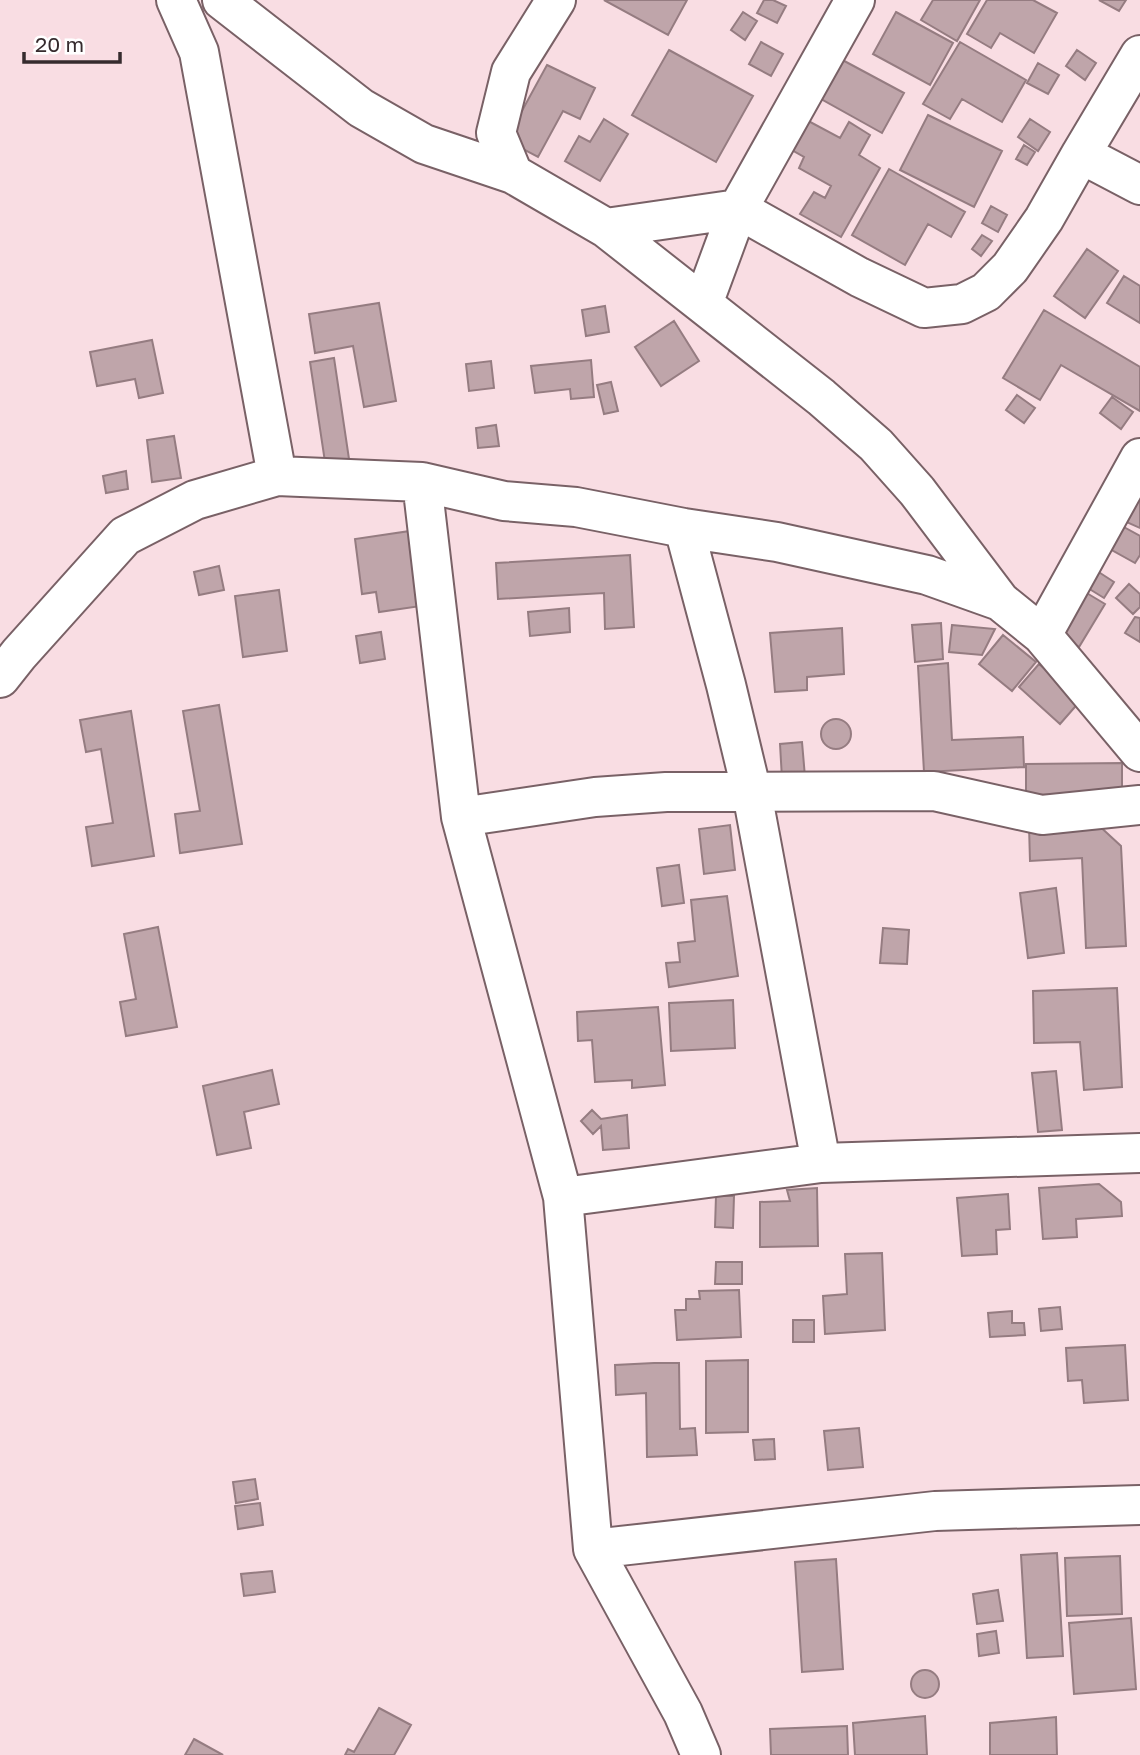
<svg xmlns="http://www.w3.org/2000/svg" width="1140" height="1755" viewBox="0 0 1140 1755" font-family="'Golos Text',sans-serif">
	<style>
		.building { fill: #bfa5aa; stroke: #957c81; stroke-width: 2 }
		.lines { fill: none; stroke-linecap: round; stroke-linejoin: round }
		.street-casing { stroke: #796166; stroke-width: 42 }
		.street { stroke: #fff; stroke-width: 38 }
	</style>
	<rect width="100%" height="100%" fill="#f9dde3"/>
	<path class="building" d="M604,0h83l-19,35z
		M764,0h9l13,6 -9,17 -20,-10z
		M933,0h47l-23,41 -36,-21z
		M987,0h46l24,13 -23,40 -34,-20 -9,15 -24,-14z
		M1099,0h27l-7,11z
		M743,12l14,9 -12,19 -14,-10z
		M896,12l57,31 -23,42 -57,-31z
		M761,42l22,12 -12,22 -22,-12z
		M960,42l66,38 -24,42 -40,-23 -12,20 -27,-15z
		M669,50l84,46 -37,66 -84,-47z
		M1077,50l19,13 -11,17 -19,-14z
		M835,56l69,37 -22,40 -68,-38z
		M1038,63l21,12 -11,19 -21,-11z
		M547,65l48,23 -15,31 -17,-8 -25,46 -32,-17z
		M928,115l74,36 -28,56 -74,-37z
		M799,116l41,22 9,-16 21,13 -11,20 21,13 -39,69 -41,-23 14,-22 11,6 6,-12 -32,-18 5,-11 -21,-12z
		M604,119l24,15 -28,47 -35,-20 14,-25 11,6z
		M1030,119l20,13 -12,19 -20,-14z
		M1024,145l11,7 -8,13 -11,-6z
		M889,169l76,43 -14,25 -23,-13 -23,41 -53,-30z
		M991,206l16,9 -9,17 -16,-9z
		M982,235l10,6 -11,15 -9,-7z
		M1087,249l31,22 -33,47 -31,-22z
		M1124,276l16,10v37l-33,-20z
		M379,303l17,98 -32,6 -11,-61 -38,7 -6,-39z
		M605,306l4,26 -23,4 -4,-26z
		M1044,310l96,57v44l-79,-46 -21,35 -37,-22z
		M674,321l25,40 -38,25 -26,-39z
		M152,340l11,53 -24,5 -4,-19 -38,7 -7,-34z
		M334,358l15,101 -24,3 -15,-100z
		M591,360l3,37 -23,2 -1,-10 -35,4 -4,-27z
		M491,361l3,27 -25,3 -3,-27z
		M611,382l7,29 -14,3 -7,-29z
		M1017,395l18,13 -11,15 -18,-13z
		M1112,397l21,15 -12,17 -21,-16z
		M496,425l3,21 -21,2 -2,-20z
		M174,436l7,42 -29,4 -5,-42z
		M126,471l2,18 -22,4 -3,-17z
		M1140,481v47l-18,-8z
		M1122,526l18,10v19l-5,8 -25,-14z
		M410,531l11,75 -42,6 -3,-20 -14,2 -7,-55z
		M630,555l4,72 -29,2 -1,-36 -106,6 -2,-36z
		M219,566l5,24 -25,5 -5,-23z
		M1094,569l20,13 -10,16 -21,-13z
		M1129,584l11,10v13l-7,7 -17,-16z
		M279,590l8,61 -44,6 -8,-61z
		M1085,592l20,12 -26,43 -21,-13z
		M569,608l1,24 -40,4 -2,-24z
		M1135,617l5,1v24l-15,-9z
		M941,623l2,36 -28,3 -3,-37z
		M952,625l43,4 -13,26 -33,-3z
		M842,628l2,46 -37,3v13l-32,2 -5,-59z
		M381,632l4,27 -25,4 -4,-27z
		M1003,635l33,27 -24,29 -33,-27z
		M948,663l4,77 71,-3 1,30 -100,5 -6,-106z
		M1039,664l42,36 -21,24 -41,-37z
		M219,705l23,139 -62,9 -5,-39 25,-3 -17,-100z
		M131,711l23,145 -62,10 -6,-39 27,-4 -12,-74 -15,3 -6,-32z
		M821 734a15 15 0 1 1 30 0a15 15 0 1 1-30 0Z
		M802,742l3,35 -23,2 -2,-35z
		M1122,763v31l-96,1v-31z
		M1095,822l26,24 5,100 -40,2 -4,-90 -52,3 -1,-35z
		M730,825l5,45 -31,4 -5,-45z
		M679,865l5,38 -22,3 -5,-38z
		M1056,888l8,65 -36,5 -8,-65z
		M727,896l11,80 -69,11 -3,-24 14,-1 -2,-19 17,-2 -4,-41z
		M158,927l19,100 -51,9 -6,-34 16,-3 -12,-65z
		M883,928l26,2 -2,34 -27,-1z
		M1117,988l5,99 -38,3 -4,-48 -46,1 -1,-52z
		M733,1000l2,48 -64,3 -2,-48z
		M658,1007l7,78 -33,3v-8l-37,2 -3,-42 -14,1 -1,-29z
		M272,1070l7,34 -35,8 7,36 -34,7 -14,-69z
		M1056,1071l6,59 -24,2 -6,-59z
		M592,1110l9,9 26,-4 2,33 -26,2 -2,-24 -8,8 -12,-13z
		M1099,1184l22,18 1,14 -46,3 1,18 -34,2 -4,-51z
		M817,1188l1,58 -58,1v-45l30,-1 -3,-11z
		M1008,1194l2,35 -14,1 1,24 -35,2 -5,-58z
		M716,1196h18l-1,32 -18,-1z
		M882,1253l3,77 -60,4 -2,-38 24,-2 -2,-40z
		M716,1262h26v22h-27z
		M739,1290l2,47 -64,3 -2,-30h11v-11h14l-1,-8z
		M1060,1307l2,22 -21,2 -2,-22z
		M1012,1311v12h12l1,12 -35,2 -2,-24z
		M793,1320h21v22h-21z
		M1125,1345l3,55 -44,3 -2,-23 -14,1 -2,-33z
		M748,1360v72l-42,1v-72z
		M654,1363h25l1,66 15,-1 2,27 -50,2 -1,-64 -30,2 -1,-30z
		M859,1428l4,39 -35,3 -4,-39z
		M774,1439l1,20 -20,1 -2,-20z
		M255,1479l3,20 -22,4 -3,-21z
		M260,1503l3,22 -25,4 -3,-23z
		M1057,1553l6,103 -36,2 -6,-103z
		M1120,1556l2,58 -55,2 -2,-58z
		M836,1559l7,110 -41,3 -7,-110z
		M272,1571l3,21 -31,4 -3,-22z
		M998,1590l5,31 -26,3 -4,-30z
		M1131,1618l5,71 -62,5 -5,-71z
		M996,1631l3,22 -20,3 -2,-22z
		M911 1684a14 14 0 1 1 28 0a14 14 0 1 1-28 0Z
		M379,1708l32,17 -17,30h-49l3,-6 6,3z
		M925,1716l2,39h-72l-2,-32z
		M1056,1717l1,38h-67v-32z
		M847,1726l1,29h-77l-1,-26z
		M194,1739l29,16h-38z"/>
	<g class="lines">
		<defs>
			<path id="street" d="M176,0l23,52 78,424
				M222,0l139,108 63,36 89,30
				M556,0l-45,72 -15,61 17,41 93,54 132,-19 121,68 65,31 38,-4 24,-12 24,-24 34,-49 37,-65
				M1140,55l-59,99 59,31
				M606,228l215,169 55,48 41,46 83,110
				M703,304l35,-95 117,-209
				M422,482l39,335 102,380 30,352 90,164 18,42
				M684,528l42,157 26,108 69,370
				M1042,635l98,-177
				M0,678l19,-24 106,-118 70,-36 82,-24 145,6 82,19 72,6 108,21 93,14 150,33 73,26 42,34 98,117
				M461,817l134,-20 71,-5 268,-1 108,24 98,-10
				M563,1197l258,-34 319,-10
				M593,1549l342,-38 205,-6"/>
		</defs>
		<use href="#street" class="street-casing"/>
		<use href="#street" class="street"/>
	</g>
	<path d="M24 52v10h96v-10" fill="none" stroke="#362b2e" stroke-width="3.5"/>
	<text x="35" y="52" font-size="21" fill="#362b2e" stroke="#ffffff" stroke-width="5" paint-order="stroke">20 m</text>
</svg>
